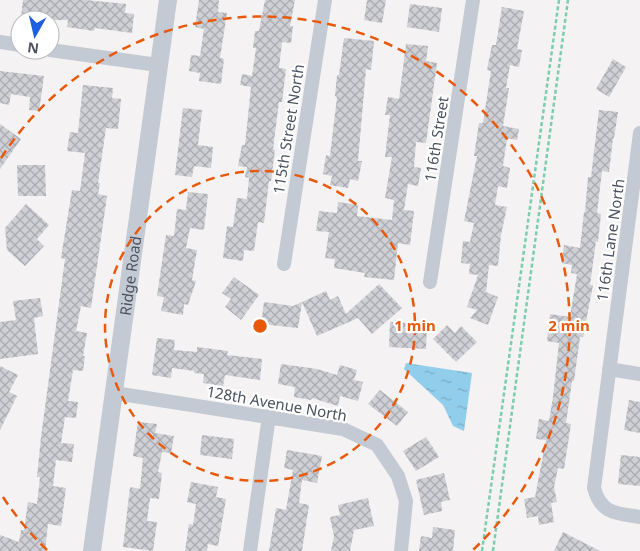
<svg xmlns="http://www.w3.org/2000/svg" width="640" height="551" viewBox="0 0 640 551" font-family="'Noto Sans',sans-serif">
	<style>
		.water { fill: url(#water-ripples) }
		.building { fill: url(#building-cross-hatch) }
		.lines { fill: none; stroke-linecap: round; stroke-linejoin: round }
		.path { stroke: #7bcdad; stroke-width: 2.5; stroke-dasharray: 4 2.5; stroke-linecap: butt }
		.minor { stroke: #c3cad3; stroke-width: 14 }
		.tertiary { stroke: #c3cad3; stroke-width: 18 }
		.ring { fill: none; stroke: #e8590c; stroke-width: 2.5; stroke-dasharray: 9 6 }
		.labels { text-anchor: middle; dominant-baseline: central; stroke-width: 4.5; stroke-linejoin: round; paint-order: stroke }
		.street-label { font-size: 15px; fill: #4a525f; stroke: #fff }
		.centre { fill: #e8590c; stroke: #fff; stroke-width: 2.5 }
		.ring-label { font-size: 15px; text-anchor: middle; font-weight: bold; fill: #e8590c; stroke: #fff; stroke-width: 4.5; stroke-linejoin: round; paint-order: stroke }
	</style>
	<defs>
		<pattern id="water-ripples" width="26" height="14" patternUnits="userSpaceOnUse" patternTransform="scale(1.25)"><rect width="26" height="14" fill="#91ceeb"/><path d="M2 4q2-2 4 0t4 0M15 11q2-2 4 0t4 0" fill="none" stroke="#78aac2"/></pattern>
		<pattern id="building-cross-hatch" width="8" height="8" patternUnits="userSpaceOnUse" patternTransform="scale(1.25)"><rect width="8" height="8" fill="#cfd0d6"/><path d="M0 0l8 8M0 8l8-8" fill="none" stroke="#aaabb1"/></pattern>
	</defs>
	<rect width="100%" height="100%" fill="#f4f2f2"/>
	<path class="water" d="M406,363l66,10 -8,58 -11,-5 -10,-21 -39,-36z"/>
	<path class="building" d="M23,0h63l40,4 -1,9 9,1 -2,19 -37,-5 -1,3 -27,-4 1,-7h-29l-18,-3z
		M199,0h20l-1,12 9,1 -7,45 4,1 -3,25 -22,-3 1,-8 -11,-2 2,-16 9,1 4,-27 -9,-2z
		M265,0h30l-5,26h3l-2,17 -9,-1 -3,26 7,1 -4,33h-3l-6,47 2,1 -4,31h-2l-5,42 -6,-1 -4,29 -10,-1 -1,11 -20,-3 4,-32 6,1 4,-29 10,1 2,-21 -4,-1 2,-10 -9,-1 4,-21h3l6,-58 -11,-2 2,-11 10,2 4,-28h-3l2,-17h4z
		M367,0h19l-4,23 -18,-3z
		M410,4l32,4 -3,24 -32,-5z
		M502,7l22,4 -7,38 5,1 -3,17 -9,-2 -4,23h3l-6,38 16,3 -2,11 -10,-2 -4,28 7,2 -3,20 -9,-2 -3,19 12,2 -6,28 -3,31 -9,-1 -3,27 12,5 -10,28 -18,-7 7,-8 -10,-3 11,-32 -9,-1 1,-10 -9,-1 2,-22 7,1 4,-19 -10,-2 13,-65h-3l5,-33h4l8,-52 -4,-1 5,-25h4z
		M344,38l30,3 -3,29 -5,-1 -8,92h4l-4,20 -8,-2 -2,9 -18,-3 2,-9 -9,-2 3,-19 4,1 7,-59 -2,-1 2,-21h2z
		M406,44l22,2 -2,15 11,2 -11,80 -10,-1 -2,25 7,1 -3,18 -10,-2 -4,26 10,1 -4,34 -12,-2 -4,37 -30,-3 1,-4 -31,-5 1,-9 -10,-1 4,-26 -13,-1 3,-20 18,2 1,-11 20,3 -1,11 35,4 2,-20 -9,-2 7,-41h-7l5,-42h-5l3,-18 11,2z
		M613,59l13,8 -17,30 -13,-8z
		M0,71l44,5 -5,35 -10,-1 1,-13 -19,-3 -2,11 -9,-2z
		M83,85l30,3 -1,10 9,1 -3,30 -12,-1 -8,55h2l-2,11 9,2 -16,112 -10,-2 -5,25 11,2 -4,23h2l-2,15 -10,-1 -5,31 10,1 -2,16 -11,-1 -4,26 13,1 -2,18 -16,-2 -3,26 13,2 -5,38 -13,-2 -3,27h-45v-16l19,7 2,-12h3l4,-28 9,2 3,-27h-3l4,-40 24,-178 -4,-1 11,-68 8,1 5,-38 -18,-2 3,-19 8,1z
		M183,108l19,2 -4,35 15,2 -2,21 -17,-2 -2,11 -17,-2z
		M599,110l19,2 -4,26h-1l-4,34 -7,-1 -5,42 4,1 -3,28 -2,-1 -6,44h3l-10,52h-3l-6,44h-2l-6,42 5,1 -7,45 -6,-1 -4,19 3,15 -6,1 3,19 -15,3 -1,-9 -11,2 -3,-19 11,-2 11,-57 -10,-1 3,-20 10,2 4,-24 6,-54 -12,-2 3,-27 20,3 7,-43 -6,-1 1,-8 -10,-2 2,-18 16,3 4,-36h1l3,-35h3z
		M0,124l21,15 -21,30z
		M17,165h28l1,31h-28z
		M188,192l20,2 -4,36 -14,-2 -4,20 11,2 -5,30 4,1 -8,24 -4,-1 -1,11 -22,-4 3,-14 -7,-1 9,-61 8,1 3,-27 9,1z
		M26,204l23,21 -12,14 7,7 -19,20 -18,-16 -2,-22z
		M234,277l25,18 -18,25 -16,-13 6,-8 -9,-6z
		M379,284l23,24 -30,26 -14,-16 -41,18 -15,-34 24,-11 4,9 8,-4 8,18z
		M40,298l3,18 -9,2 4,36 -38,5v-37l16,-2 -3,-19z
		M264,302l29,4 9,-4 -4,26 -37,-4z
		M390,322l37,2 -1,25 -37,-2z
		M447,325l8,8 6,-7 16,16 -21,20 -23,-23z
		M157,338l18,2 -1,10 23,2v-5l31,4 -1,4 35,4 -2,21 -35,-5 -2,11 -20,-3 1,-9 -10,-1v-2l-22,-3 -1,10 -19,-3z
		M281,364l36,5 20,6 3,-10 17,5 -3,10 9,2 -5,19 -18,-5 -2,10 -26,-8 -1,2 -17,-3 1,-10 -17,-3z
		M0,366l18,9 -9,17 8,4 -17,34z
		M380,390l28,22 -11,14 -29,-22z
		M629,400l11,2v31l-16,-3z
		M138,422l19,2 -2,9 19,3 -3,17 -9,-1 -4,20 4,1 -3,26 -9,-1 -3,23 10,1 -4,29 -30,-4 7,-60 10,2 3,-31 -10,-2z
		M202,435l32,4 -2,20 -32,-4z
		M426,437l13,20 -23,14 -13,-20z
		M287,450l35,6 -5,27 -15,-3 -3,23 10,2 -7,46h-33l7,-43 10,2 7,-40 -9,-2z
		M621,455l19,2v29l-22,-2z
		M444,473l6,27 -9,2 1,9 -18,4 -8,-35z
		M191,482l27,5 -2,10 10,2 -8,47 -10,-2 -1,7h-22l4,-27 4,1 3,-21 -9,-2z
		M368,498l6,28 -20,4 -4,21h-19l3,-15 -4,-19 10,-2 -2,-10z
		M433,527l22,3 -2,21h-34l2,-15 11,2z
		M563,532l37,19h-46z"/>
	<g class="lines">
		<path class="path" d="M482,551l77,-551
			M493,551l75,-551"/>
		<path class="minor" d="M0,42l20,3
			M50,50l108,15
			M640,133l-46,355c7,26 22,25 46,29
			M284,264l41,-264
			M430,282l43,-282
			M609,369l31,5
			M115,393l228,36 34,16 21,31 8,25 -5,50
			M250,551l19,-135"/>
		<path class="tertiary" id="s1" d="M92,551l76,-551"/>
	</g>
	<g class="ring">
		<circle cx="260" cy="326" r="155"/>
		<path d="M47 550A309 309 0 0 1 1 494M1 158A309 309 0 1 1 473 550"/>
	</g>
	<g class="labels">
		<g class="street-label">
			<text transform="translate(288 129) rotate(-81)">115th Street North</text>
			<text transform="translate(436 139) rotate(-81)">116th Street</text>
			<text transform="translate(610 240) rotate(-82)">116th Lane North</text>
			<text stroke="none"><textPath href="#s1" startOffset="278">Ridge Road</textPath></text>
			<text transform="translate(277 403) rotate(10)">128th Avenue North</text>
		</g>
	</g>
	<circle cx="260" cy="326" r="8" class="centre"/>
	<g class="ring-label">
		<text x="415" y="331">1 min</text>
		<text x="569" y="331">2 min</text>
	</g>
	<g transform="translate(35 35) rotate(188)"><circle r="24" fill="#ffffff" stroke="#b7babf"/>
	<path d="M0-4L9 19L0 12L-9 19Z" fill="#1e5ee1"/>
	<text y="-8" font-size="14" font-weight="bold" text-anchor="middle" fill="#4a525f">N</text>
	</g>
</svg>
